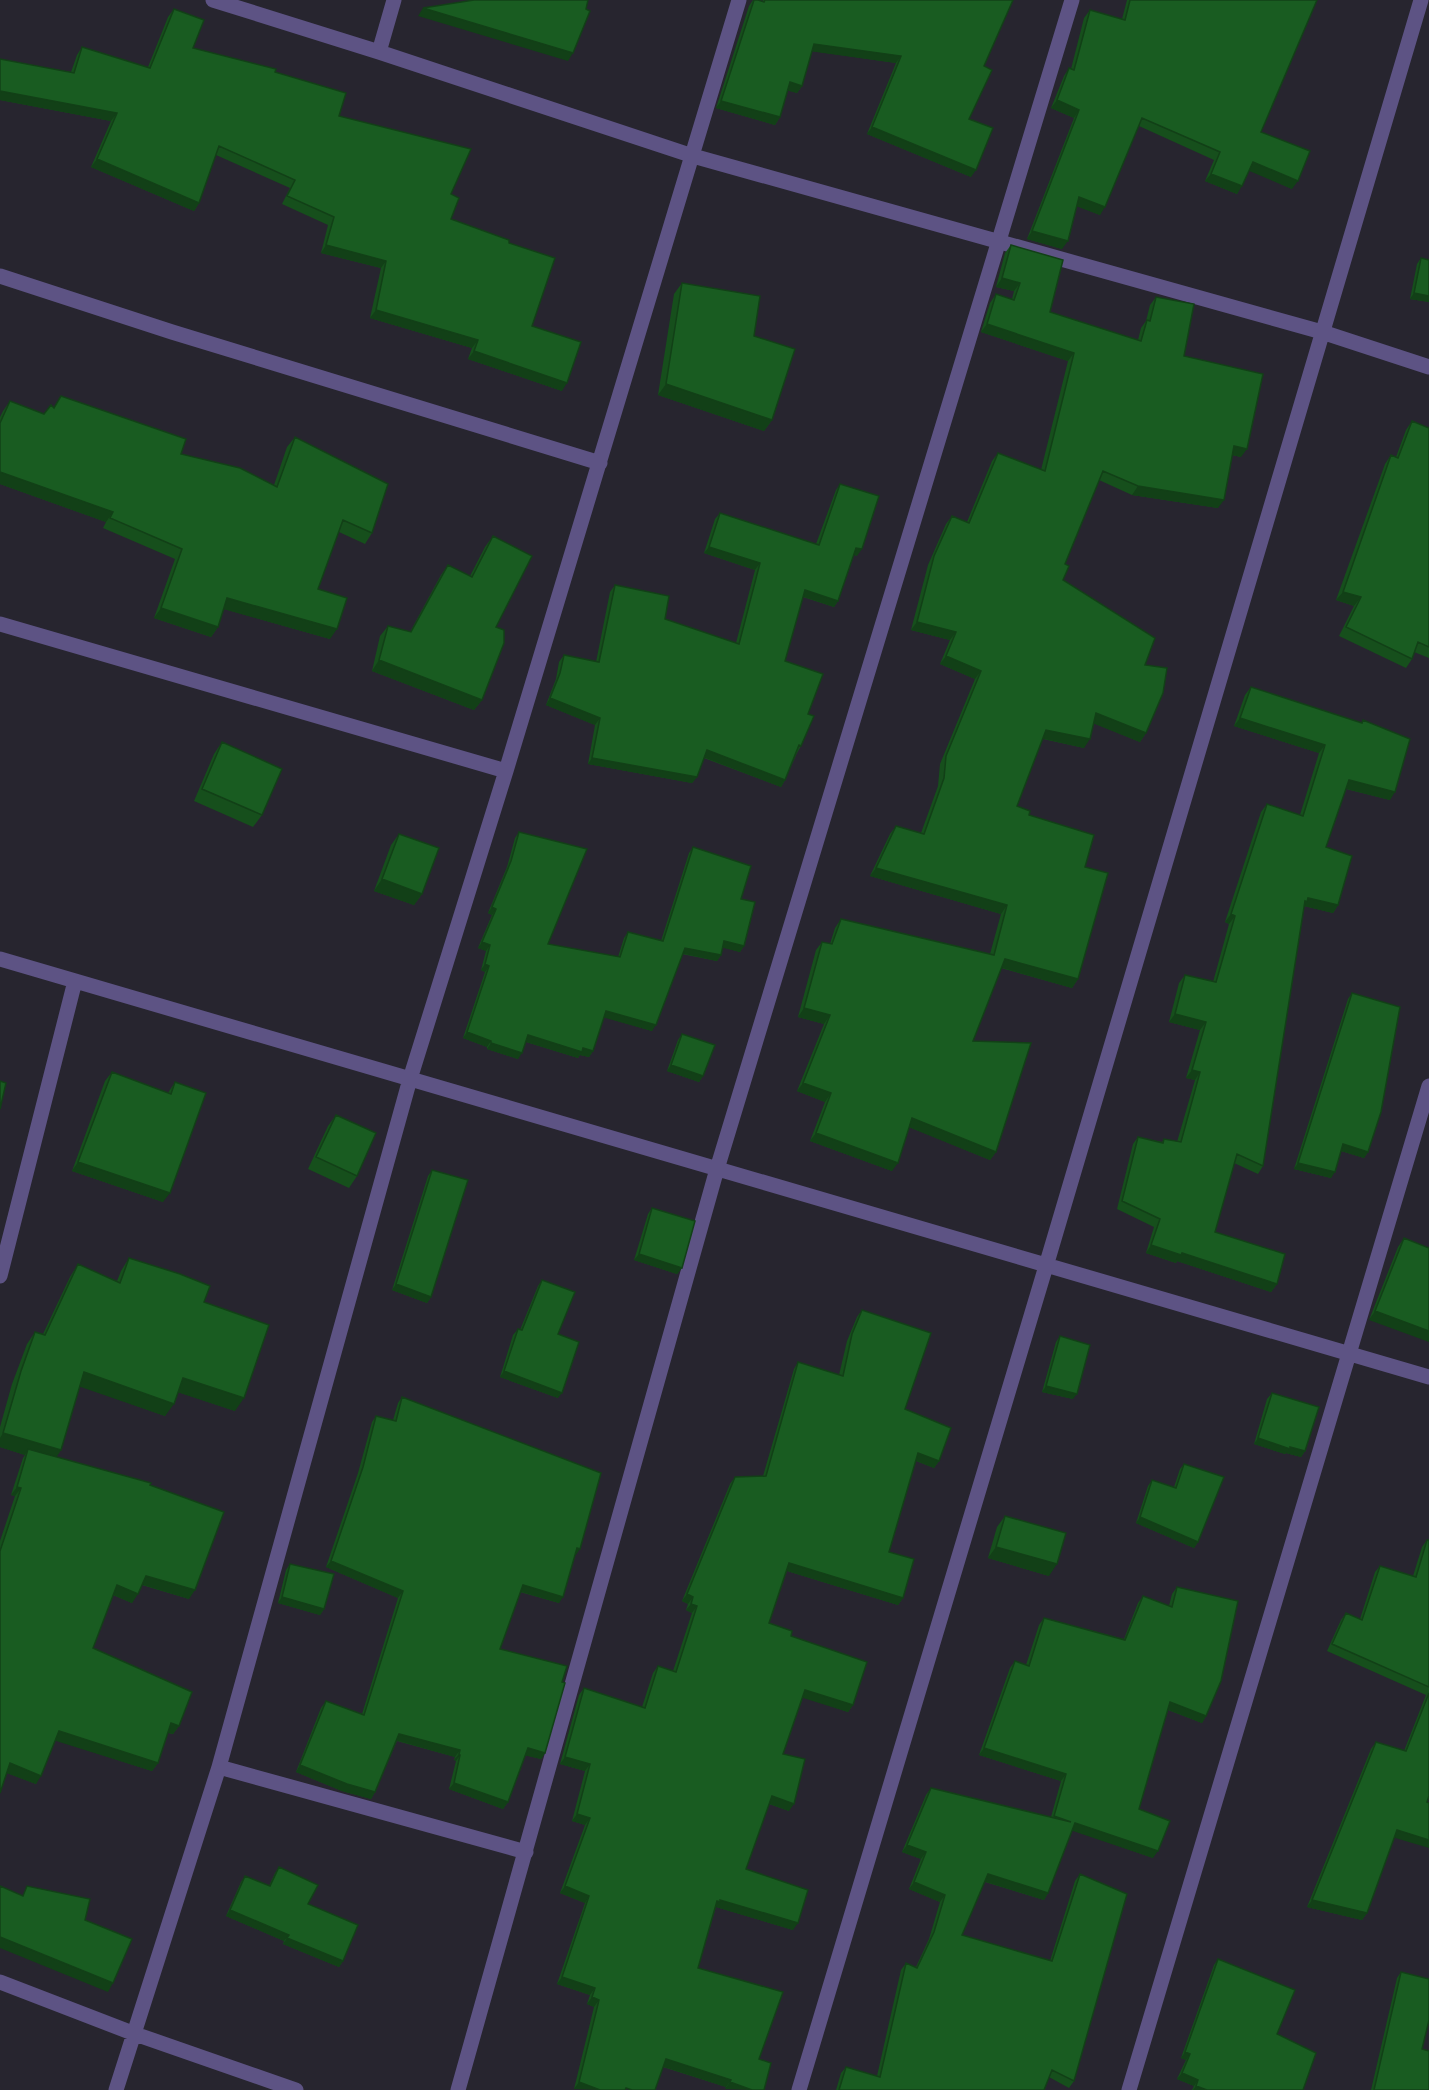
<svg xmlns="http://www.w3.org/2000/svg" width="1429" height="2090" viewBox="0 0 1429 2090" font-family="Lato,sans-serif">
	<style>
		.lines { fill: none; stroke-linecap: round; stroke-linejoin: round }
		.minor { stroke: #5d5384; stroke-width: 15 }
		.wall { fill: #164f1c }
		.shaded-wall { fill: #124017 }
		.building { fill: #195c21; stroke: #124017; stroke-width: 1.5 }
	</style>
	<rect width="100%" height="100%" fill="#27252f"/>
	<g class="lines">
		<path class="minor" d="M213,0l166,52 314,104 629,176 107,35
			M379,52l15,-52
			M0,276l172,56 428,131
			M0,624l506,147
			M0,959l1429,418
			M0,1276l75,-295
			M219,1767l307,85
			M0,1982l135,52 161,56
			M116,2090l103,-323 191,-688 96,-308 233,-771
			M458,2090l259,-921 355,-1169
			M799,2090l247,-824 375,-1266
			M1129,2090l300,-1004"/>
	</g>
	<path class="wall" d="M753,0l9,2 1,-2h250l-29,66 -15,53 2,58 -104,-43 29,-71 -84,-12 -10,35 -5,7 -9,-3 -8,27 -5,8 -59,-17 33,-102z
		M1127,0h190l-56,132 31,57 -43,-19 -12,24 -32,-13 9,-21 -75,-34 -39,89 -23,-9 -15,43 -35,-10 47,-121 -23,-10 13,-32 5,-8 2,1 13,-51 6,-8 32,9z
		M174,9l19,39 82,24 64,44 112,78v25l58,24 23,83 30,65 -94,-32 4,-11 -102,-30 11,-50 -60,-15 7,-28 -46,-21 8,-16 -74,-33 -17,48 -5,8 -103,-44 20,-46 -111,-21v-41l71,13 6,-17 5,-8 66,20 20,-50z
		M1011,245l39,67 88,28 3,-12 5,-7 4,-16 6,-8 28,59 57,101 -9,-2 -14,53 -86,-13 -33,-15 -34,84 -2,16 82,85 1,68 -6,9 -47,-19 -9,25 -41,-9 -26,67 12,9 56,52 -7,112 -6,9 -71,-20 -28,73 23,111 -6,8 -81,-33 -17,44 -82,-30 15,-39 -28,-11 27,-67 -26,-7 18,-67 6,-8 8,2 5,-16 6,-9 149,35 11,-40 -131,-38 20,-42 6,-8 25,7 17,-47 2,-22 35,-85 -35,-15 10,-24 -39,-10 17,-65 18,-41 6,-8 15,6 25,-61 6,-8 43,17 27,-109 -87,-29 9,-29 6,-9 16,5 2,-8 -18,-4 9,-34z
		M1421,258l8,2v42l-19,-3 7,-35z
		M682,283l72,53 18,84 -8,11 -106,-36 16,-101z
		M61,396l120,58 93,31 13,-38 8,-10 77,96 -7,11 -26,-12 -21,57 12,50 -106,-30 -6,18 -7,10 -57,-19 21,-59 -72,-31 3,-6 -106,-38v-67l3,-6 7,-10 34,13 10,-7z
		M1412,421l17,7v230l-15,-6 -2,7 -6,9 -67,-32 15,-30 -18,-6 49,-136 6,-9 5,2 10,-27z
		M840,484l17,72 -3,-1 -16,46 -4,6 -31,-10 -18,64 23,53 -7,32 -4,7 -12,27 -4,7 -77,-29 -7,19 -5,6 -104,-19 7,-39 -49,-20 10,-26 3,-17 5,-7 32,7 14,-70 5,-7 50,34 71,24 19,-73 -51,-17 11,-34 5,-6 96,31 20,-54z
		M493,536l3,91 -14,73 -8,10 -102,-39 8,-35 8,-10 22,6 31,-57 7,-10 22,11 15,-29z
		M1251,687l110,36 2,-3 27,80 -44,-11 -20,58 12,58 -5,8 -29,-7 -41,260 -5,8 -24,-11 -19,69 62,52 -6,8 -94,-31 -1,2 -30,-10 8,-26 -37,-18 16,-65 5,-7 24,5 2,-3 13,3 18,-62 -9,-2 14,-48 -31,-8 10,-39 6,-8 28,7 16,-58 -4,-2 36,-110 6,-8 33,11 19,-62 -85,-27 11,-31z
		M222,742l40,73 -9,12 -59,-26 20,-47z
		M519,832l29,112 70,13 6,-19 4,-6 33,9 28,-88 4,-6 48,52 3,47 -4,6 -18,-5 -1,8 -4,6 -35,-7 -30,77 -48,-14 -11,34 -4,6 -9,-2 -2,3 -52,-16 -8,17 -31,-10v-2l-24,-9 22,-66 -4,-2 5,-19 -8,-3 14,-33 -4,-2 19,-46 8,-29z
		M399,834l23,60 -8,11 -40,-14 17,-46z
		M1352,993l16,159 -4,6 -23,-7 -10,27 -37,-9 54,-170z
		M682,1034l21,42 -4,6 -32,-11 11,-31z
		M112,1072l56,21 7,-11 -12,120 -91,-31 33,-90z
		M336,1115l21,61 -8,12 -41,-19 20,-43z
		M432,1170l-1,127 -4,6 -35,-13 36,-114z
		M652,1208l30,60 -5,6 -43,-14 14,-46z
		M1404,1238l25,10 -60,72 29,-73z
		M129,1258l75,44 31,109 -57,-19 -13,24 -85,-30 -19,64 -5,7 94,28 39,114 -47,-14 -10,18 -19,-8 -20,53 86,78 -6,8 -5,-1 -10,30 -6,8 -97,-31 -19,44 -29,-11 -7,20v-252l15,-45 -4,-1 12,-37 2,-3 -25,-8v-20l12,-43 15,-40 8,-12 8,2 27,-57 8,-13 39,17 4,-10z
		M542,1280l16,54v64l-58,-21 13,-42 5,-6 2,1 18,-44z
		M862,1310l43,99 34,52 -5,7 -18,-7 -27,91 14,46 -5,7 -111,-34 -18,52 22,13 62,69 -5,7 -45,-15 -20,57 6,57 -20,-7 -23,65 47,61 -77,-23 -18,61 61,91 -34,30 1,-2 -63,-20 -89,22 20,-82 -7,-3 3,-9 -33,-11 28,-81 -25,-10 25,-68 -13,-4 13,-50 -25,-7 19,-69 5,-7 58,19 11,-34 5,-7 15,5 19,-58 -6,-3 2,-6 -6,-3 48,-117 5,-7 28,-1 31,-107 4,-7 41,13 8,-34 10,-24z
		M1060,1336l13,63 -31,-7 14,-50z
		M1272,1393l33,58 -4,6 -15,-4 -1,1 -31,-10 13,-45z
		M402,1397l174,158h-1l-16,48 -39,-11 -20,57 45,104 -4,6 -16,-4 -17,47 -5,7 -54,-20 7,-28 -2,-1 1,-3 -58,-16 -22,51 -4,7 -29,-8 -46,-19 25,-64 5,-7 36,13 36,-116 -72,-31 32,-94 14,-51 4,-6 17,4 5,-17z
		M1184,1464l14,78 -4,6 -58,-25 12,-37 4,-6 22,7 6,-18z
		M1005,1516l44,60 -61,-18 9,-31z
		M1427,1540h2v256l-35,42 -27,75 -5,7 -55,-13 64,-158 5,-7 28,9 22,-56 -99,-44 14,-31 5,-7 14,6 15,-47 5,-6 33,10 9,-29z
		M290,1564l34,45 -4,6 -42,-12 8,-33z
		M1177,1587l29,129 -4,7 -34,-13 -29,99 14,49 -81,-28 -24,63 -4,7 -59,-18 -23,53 88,26 25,-80 5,-7 -6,207 -5,7 -20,-11 -5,13h-208l5,-17 5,-6 31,9 24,-106 5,-7 10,4 13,-28 11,-37 -31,-13 12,-30 -19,-7 24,-57 5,-7 120,29 10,-36 -82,-26 31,-87 5,-7 11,4 13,-40 5,-7 80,21 14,-36 5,-7 26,10 3,-12z
		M279,1867l29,37 35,57 -4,6 -56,-23 1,-3 -58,-25 15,-34 4,-6 24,10 6,-13z
		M1218,1959l59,75 26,56h-111l2,-4 -17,-7 9,-19 -5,-2 33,-93z
		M1401,1972l21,77 7,41h-58l26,-112z"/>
	<path class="shaded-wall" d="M423,8l150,45 -5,8 -150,-45z
		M814,44l87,12 -5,7 -87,-12z
		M790,82l12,4 -5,7 -12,-3z
		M0,91l117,22 -6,8 -111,-21z
		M1057,100l22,10 -5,8 -23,-10z
		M721,101l59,16 -5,8 -59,-17z
		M872,127l104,43 -5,7 -104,-43z
		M97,159l102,44 -5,8 -103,-44z
		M1253,162l45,19 -6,8 -45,-19z
		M1211,174l31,12 -5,8 -32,-13z
		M1079,197l26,10 -5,8 -27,-10z
		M1032,231l36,10 -6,8 -35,-10z
		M326,245l60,16 -5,7 -60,-15z
		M1002,278l18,5 -6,8 -18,-4z
		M1414,293l15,3v6l-19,-3z
		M376,310l102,30 -6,8 -102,-30z
		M987,324l87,29 -6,8 -87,-29z
		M474,351l93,32 -5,8 -94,-32z
		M666,384l106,36 -8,11 -106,-36z
		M1234,446l13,3 -6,8 -13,-3z
		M0,472l113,40 -7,10 -106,-38z
		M1138,486l86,14 -6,8 -86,-13z
		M709,547l51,16 -5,7 -51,-17z
		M856,548l6,1 -5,7 -5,-2z
		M805,590l33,11 -4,6 -33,-11z
		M1343,592l18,5 -7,9 -18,-6z
		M227,598l110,31 -7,10 -110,-31z
		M161,608l57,19 -7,10 -57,-19z
		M917,622l39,10 -6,8 -39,-10z
		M946,656l35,15 -6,8 -35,-15z
		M379,660l103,40 -8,10 -102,-39z
		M550,698l50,20 -5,7 -49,-20z
		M1096,713l50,20 -6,9 -50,-20z
		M1240,718l85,27 -6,8 -85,-27z
		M1046,730l44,9 -6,9 -44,-10z
		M707,750l78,30 -4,7 -78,-30z
		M592,758l105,19 -5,6 -104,-19z
		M1349,780l46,12 -5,8 -47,-12z
		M876,868l131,37 -6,9 -131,-38z
		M382,879l40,15 -8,11 -40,-14z
		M1308,898l30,7 -5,8 -29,-7 -4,3z
		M492,907l4,2 -4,6 -4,-2z
		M1231,914l4,2 -6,8 -4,-2z
		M724,941l20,5 -4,6 -20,-5z
		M482,942l8,3 -4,6 -8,-3z
		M685,948l36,7 -4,6 -37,-8z
		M1005,959l73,20 -6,9 -73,-21z
		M485,964l4,2 -4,6 -4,-2z
		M804,1008l26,7 -6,9 -26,-7z
		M606,1011l50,14 -4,6 -50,-14z
		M1175,1014l31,8 -6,8 -31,-8z
		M467,1032l24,9 -4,6 -24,-9z
		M528,1035l55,13 10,3 -4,6 -9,-2 -2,3 -55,-17z
		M491,1043l31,10 -4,6 -31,-10z
		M671,1065l32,11 -4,6 -32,-11z
		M1192,1070l8,2 -5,8 -9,-2z
		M803,1083l28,10 -6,9 -28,-11z
		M912,1118l84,34 -6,8 -84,-34z
		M816,1133l82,30 -6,8 -82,-30z
		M1343,1144l25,8 -4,6 -26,-8z
		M78,1162l92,31 -7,9 -91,-31z
		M1298,1163l37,9 -4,6 -37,-9z
		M1151,1245l31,8 95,31 -6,8 -94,-31 -1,2 -30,-10z
		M639,1254l43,14 -5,6 -43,-14z
		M396,1284l35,13 -4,6 -35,-13z
		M1375,1311l54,20v11l-60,-22z
		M504,1371l58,22 -4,5 -58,-21z
		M84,1372l90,32 -9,12 -90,-31z
		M183,1378l61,20 -9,13 -61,-20z
		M1046,1386l31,8 -4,5 -31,-7z
		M3,1433l58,17 -8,12 -25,-13 -3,6 -25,-8v-9z
		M1258,1438l32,9 15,4 -4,6 -15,-4 -1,1 -31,-10z
		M918,1453l21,8 -5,7 -20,-8z
		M17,1487l4,1 -6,8 -4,-1z
		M1140,1517l58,25 -4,6 -58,-25z
		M996,1547l61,17 -8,12 -61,-18z
		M577,1548l3,1 -4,6 -4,-1z
		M331,1561l72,30 -5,7 -72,-31z
		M789,1563l114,35 -5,7 -114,-35z
		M146,1576l49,14 -6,9 -49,-15z
		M117,1585l21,9 -6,9 -21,-9z
		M523,1585l40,12 -4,6 -41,-12z
		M687,1594l6,3 -5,7 -6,-3z
		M282,1597l42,12 -4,6 -42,-12z
		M691,1604l6,2 -5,7 -6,-3z
		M805,1690l48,15 -5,7 -48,-15z
		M1170,1702l36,14 -4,7 -36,-14z
		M171,1723l8,3 -6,8 -7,-2z
		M59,1731l99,32 -6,8 -99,-31z
		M399,1734l61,16 -5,7 -60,-17z
		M528,1748l17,5 -4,6 -18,-4z
		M984,1748l82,26 -5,7 -82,-26z
		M459,1754l1,1 -4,6 -2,-1z
		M565,1757l25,7 -5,7 -25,-7z
		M10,1763l31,13 -5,8 -32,-12z
		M300,1765l75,27 -4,7 -29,-8 -46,-19z
		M454,1783l54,19 -5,7 -54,-20z
		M772,1796l22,8 -5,7 -22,-8z
		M577,1814l13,4 -5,7 -13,-4z
		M1075,1823l83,28 -5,7 -83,-28z
		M1397,1830l32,10v8l-37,-11z
		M907,1845l19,7 -5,7 -19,-7z
		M988,1874l60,19 -4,7 -61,-19z
		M914,1882l31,13 -5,7 -31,-13z
		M565,1886l24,10 -4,7 -25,-10z
		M720,1900l78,23 -5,7 -77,-23 1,-6z
		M1312,1900l55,13 -5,7 -55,-13z
		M230,1910l59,25 -5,6 -58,-25z
		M0,1937l113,46 -5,9 -108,-44z
		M287,1938l56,23 -4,6 -56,-23z
		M562,1977l33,11 -5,7 -33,-11z
		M592,1997l7,3 -5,7 -7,-3z
		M1185,2052l5,2 -4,6 -5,-2z
		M666,2059l65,21 -5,7 -65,-21z
		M1182,2073l16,7 -4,6 -17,-7z
		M579,2082l21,8 -26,-1z
		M730,2082l22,8 -27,-1z
		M1196,2086l11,4h-14z"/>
	<path class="building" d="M474,0h114l-2,9 4,2 -17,42 -150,-45z
		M754,0h4l6,2 1,-2h248l-29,66 8,4 -23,49 24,9 -17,42 -104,-43 29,-71 -87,-12 -12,42 -12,-4 -10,35 -59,-16z
		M1130,0h187l-56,132 49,19 -12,30 -45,-19 -11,24 -31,-12 9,-22 -78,-34 -37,89 -26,-10 -11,44 -36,-10 47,-121 -22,-10 12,-32 5,2 16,-60 35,10z
		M174,9l30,11 -11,28 83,21 -1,3 71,21 -7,23 132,33 -20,45 8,4 -8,21 58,21v3l46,15 -23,68 49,16 -14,41 -93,-32 4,-11 -102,-30 10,-49 -60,-16 8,-28 -47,-21 8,-16 -76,-34 -20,57 -102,-44 20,-46 -117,-22v-32l74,14 8,-26 68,21z
		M1011,245l52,15 -13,52 91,29 6,-21 3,1 6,-24 38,7 -10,52 79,18 -16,75 -13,-3 -10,54 -86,-14 -35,-15 -38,93 4,2 -6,14 92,58 -10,27 22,3 -4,25 -17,40 -50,-20 -6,26 -44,-9 -29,76 13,5 -1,4 65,20 -9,32 23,6 -30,106 -73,-20 -32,82 58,2 -35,109 -84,-34 -14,45 -82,-30 15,-40 -28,-10 27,-68 -26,-7 18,-66 10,2 9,-25 153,36 13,-50 -131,-37 20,-42 28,8 20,-56 2,-22 35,-85 -35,-15 10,-24 -39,-10 17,-66 18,-40 17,7 29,-70 47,18 29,-118 -87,-29 9,-30 18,6 6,-17 -18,-5z
		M1421,258l8,2v36l-15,-3z
		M682,283l78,13 -6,40 41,13 -23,71 -106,-36z
		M61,396l125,43 -5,15 59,14 37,19 18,-50 93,47 -16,49 -29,-13 -25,69 29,9 -10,31 -110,-31 -9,29 -57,-19 21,-59 -72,-31 3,-6 -113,-40v-49l10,-22 34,13 7,-9 3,3z
		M1412,421l17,7v219l-11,-5 -6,17 -66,-32 15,-30 -18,-5 48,-137 7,3z
		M840,484l39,12 -17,53 -6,-1 -18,53 -33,-11 -20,71 38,13 -15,40 6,2 -13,30 -2,-1 -14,35 -78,-30 -10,27 -105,-19 8,-40 -50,-20 10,-25 4,-18 35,7 16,-77 54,11 -4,23 74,25 21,-81 -51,-16 11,-34 99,32z
		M493,536l39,20 -36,71 8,3v13l-22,57 -103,-40 9,-34 23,6 37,-67 24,12z
		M1251,687l111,36 1,-3 47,19 -15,53 -46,-12 -23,67 26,9 -14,49 -30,-7 -1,4 -2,-1 -42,265 -26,-12 -22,78 70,22 -8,30 -95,-31 -1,2 -30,-10 9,-26 -38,-18 16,-64 25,6 1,-4 17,3 19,-70 -8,-2 14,-48 -31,-8 10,-39 31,7 19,-66 -4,-2 36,-110 36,12 22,-71 -85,-27z
		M222,742l60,27 -20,46 -60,-26z
		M519,832l68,17 -39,95 72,13 8,-25 35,9 30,-94 58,19 -10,33 14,3 -11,44 -20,-5 -3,14 -36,-7 -29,77 -50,-14 -13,40 -10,-3 -1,4 -54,-17 -6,18 -31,-10v-2l-24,-9 22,-66 -4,-2 5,-19 -8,-3 14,-33 -4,-2 19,-46z
		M399,834l40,14 -17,46 -40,-15z
		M1352,993l48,14 -19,105 -13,40 -25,-8 -8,28 -37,-9z
		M682,1034l33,11 -12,31 -32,-11z
		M112,1072l59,22 4,-12 31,11 -36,100 -92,-31z
		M0,1081l6,2 -6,26z
		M336,1115l40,18 -19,43 -41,-19z
		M432,1170l36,10 -37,117 -35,-13z
		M652,1208l43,13 -13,47 -43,-14z
		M1404,1238l25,10v83l-54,-20z
		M129,1258l51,16 30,12 -6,16 65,23 -25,73 -61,-20 -9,26 -90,-32 -23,78 -58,-17 18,-62 14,-39 10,3 33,-71 42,19z
		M542,1280l33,12 -17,42 21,8 -17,51 -58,-22 14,-42 4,1z
		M862,1310l69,23 -26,76 46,19 -12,33 -21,-8 -29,99 25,7 -11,39 -114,-35 -20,60 23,8 -1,5 76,26 -14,43 -48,-15 -22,64 22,5 -11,45 -22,-8 -26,73 62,21 -10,33 -78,-23v2l-3,-1 -19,67 85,24 -24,67 12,4 -7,27h-12l-22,-8 1,-2 -65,-21 -11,31h-23l-6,-2 -1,2h-25l-21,-8 20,-82 -7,-3 3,-9 -33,-11 27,-81 -24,-10 25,-68 -13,-4 13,-50 -25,-7 19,-69 61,20 13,-42 18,6 21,-66 -6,-2 2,-7 -6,-3 48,-117 31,-1 32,-114 45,14 9,-42z
		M1060,1336l30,9 -13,49 -31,-8z
		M1272,1393l47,14 -14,44 -15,-4v2l-32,-11z
		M402,1397l199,76 -21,76 -3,-1 -14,49 -40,-12 -23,64 67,17 -5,16 3,1 -20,70 -17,-5 -20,54 -54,-19 6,-28 -1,-1 1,-4 -61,-16 -24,58 -28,-8 -47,-19 26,-64 38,14 39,-124 -72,-30 32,-94 13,-51 20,5z
		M28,1449l123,34 -1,2 74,27 -29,78 -49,-14 -8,18 -21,-9 -24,63 99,44 -13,34 -8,-3 -13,40 -99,-32 -18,45 -31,-13 -10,30v-242l21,-63 -4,-1z
		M1184,1464l40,13 -26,65 -58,-25 12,-37 24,8z
		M1005,1516l61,17 -9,31 -61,-17z
		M1427,1540h2v147l-97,-43 14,-31 16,7 18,-54 36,11z
		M290,1564l44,10 -10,35 -42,-12z
		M1177,1587l61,14 -17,80 -15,35 -36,-14 -31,107 31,12 -12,30 -83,-28 -27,70 -60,-19 -26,61 90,26 28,-87 47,20 -53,187 -22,-11 -8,20h-205l7,-23 34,10 26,-114 11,5 17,-36 11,-37 -31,-13 12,-30 -19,-7 24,-57 140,34 -17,-6 12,-42 -82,-26 31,-87 14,5 15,-48 81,22 18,-44 29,11z
		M1429,1693v103l-2,6 2,1v37l-32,-10 -30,83 -55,-13 64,-158 30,9z
		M279,1867l39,18 -10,19 50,21 -15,36 -56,-23 2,-3 -59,-25 15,-34 25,10z
		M0,1886l23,10 4,-10 63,13 -5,21 47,19 -19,44 -113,-46z
		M1218,1959l77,31 -18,44 39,19 -13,37h-96l-11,-4 2,-6 -16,-7 8,-19 -5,-2z
		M1401,1972l28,7v41l-7,29 7,2v39h-55z"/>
</svg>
